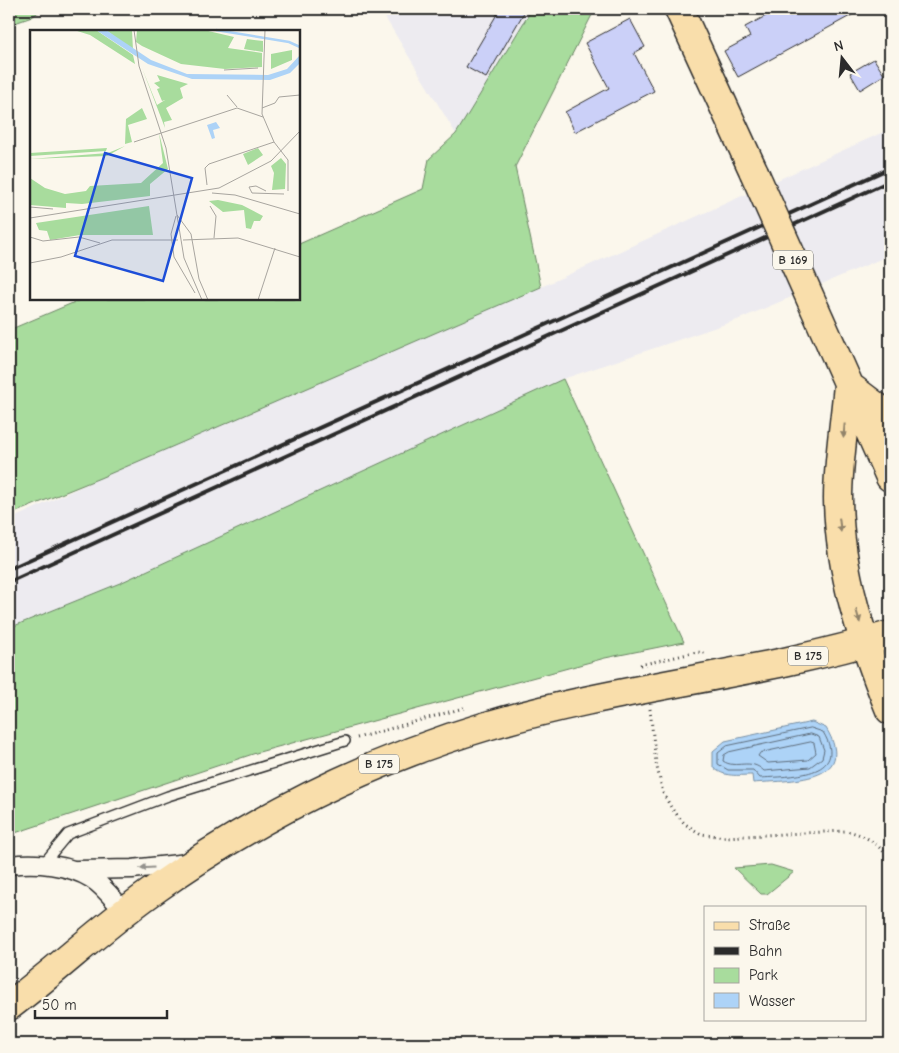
<svg xmlns="http://www.w3.org/2000/svg" width="899" height="1053" viewBox="0 0 899 1053" font-family="'Comic Neue',sans-serif">
	<style>
		.built { fill: #edebf0 }
		.green { fill: #a8dc9d; stroke: #6a8464 }
		.water { fill: #add3f7; stroke: #7990a5 }
		.lines { fill: none; stroke-linecap: round; stroke-linejoin: round }
		.shore { stroke: #5f6e7d; stroke-width: 1 }
		.building { fill: #cbd0f8; stroke: #2b2b2b }
		.lane-casing { stroke: #2b2b2b; stroke-width: 12 }
		.street-casing { stroke: #2b2b2b; stroke-width: 21 }
		.primary-casing { stroke: #2b2b2b; stroke-width: 31 }
		.path { stroke: #2b2b2b; stroke-width: 3; stroke-dasharray: 1 4; stroke-linecap: butt }
		.lane { stroke: #fbf7ec; stroke-width: 9 }
		.street { stroke: #fbf7ec; stroke-width: 18 }
		.primary { stroke: #f9deab; stroke-width: 28 }
		.rail { stroke: #2b2b2b; stroke-width: 4 }
		.primary-bridge-casing { stroke: #2b2b2b; stroke-width: 31; stroke-linecap: butt }
		.primary-bridge { stroke: #f9deab; stroke-width: 28 }
		.oneway { fill: #92846b }
		.oneway2 { fill: #93918c }
		.labels { text-anchor: middle; dominant-baseline: central; stroke-width: 5; stroke-linejoin: round; paint-order: stroke }
		.shield { fill: #fbf7ec; stroke: #696865; stroke-width: 1 }
		.shield-label { font-size: 12px; font-weight: bold; fill: #2b2b2b }
		.inset-river { fill: none; stroke: #add3f7; stroke-width: 2.5 }
		.inset-road { fill: none; stroke: #a8a59f; stroke-width: 1 }
		.view { fill: #1d4ed8; fill-opacity: 0.15; stroke: #1d4ed8; stroke-width: 2.5 }
		.inset-edge { fill: none; stroke: #2b2b2b; stroke-width: 2.5 }
	</style>
	<rect width="100%" height="100%" fill="#fbf7ec"/>
	<filter id="ink" filterUnits="userSpaceOnUse"><feTurbulence type="fractalNoise" baseFrequency=".02" numOctaves="2"/><feDisplacementMap in="SourceGraphic" scale="10" xChannelSelector="R" yChannelSelector="G"/><feConvolveMatrix kernelMatrix="1 2 1 2 8 2 1 2 1" color-interpolation-filters="sRGB"/></filter>
	<g filter="url(#ink)">
		<path class="built" d="M380,9h152l-76,125z
			M890,129v126l-153,65 -174,59 -443,204 -111,45v-108l91,-42 441,-191z"/>
		<path class="green" d="M9,9h33l-10,8 -23,8z
			M532,9h63l-80,158 26,120 -441,191 -91,37v-185l73,-31h217v-55l124,-55 6,-30 27,-25z
			M563,379l121,263 -79,16 -346,94 -250,83v-207l111,-45z
			M771,865l23,7 -27,22h-6l-27,-26z"/>
		<path class="water" d="M812,722l14,6c34,56 -38,52 -73,55l-1,-8c-14,0 -28,3 -39,-8v-16l12,-10z"/>
		<g class="lines">
			<path class="shore" d="M811,728l12,4c28,46 -35,44 -63,46l-7,-8h-25l-10,-6v-11l9,-7z
				M811,734l8,3 5,13 -2,8 -12,9 -46,4c-14,-14 -28,-1 -41,-10l1,-6 5,-3z
				M811,742l3,1 2,10 -8,7 -40,3 -10,-7 2,-3z"/>
		</g>
		<path class="building" d="M500,9h26l-40,69 -20,-11z
			M779,9h7l4,7 14,-7h59l-125,68 -14,-26 26,-14 -5,-10z
			M630,19l15,28 -11,6 20,38 -79,41 -10,-20 44,-24 -24,-45z
			M874,59l10,16 -24,15 -10,-17z"/>
		<g class="lines">
			<defs>
				<path id="lane" d="M43,864l25,-30 100,-38 177,-55"/>
				<path id="street" d="M9,865c27,-3 60,-1 83,14 13,8 23,23 33,33
					M77,870l55,-1 56,-6"/>
				<path id="primary" d="M679,9l75,163
					M832,347l58,130
					M848,384c-3,38 -10,77 -10,115 1,72 25,145 52,211
					M853,389l37,28
					M9,1006c48,-36 92,-78 141,-113 103,-74 218,-132 340,-168 131,-39 269,-50 400,-90"/>
			</defs>
			<use href="#lane" class="lane-casing"/>
			<use href="#street" class="street-casing"/>
			<use href="#primary" class="primary-casing"/>
			<path class="path" d="M640,665l57,-13 8,1
				M650,709l6,54 7,30 9,16 13,15 16,10 24,3 121,-6c19,3 32,13 44,28
				M357,738l110,-31"/>
			<use href="#lane" class="lane"/>
			<use href="#street" class="street"/>
			<use href="#primary" class="primary"/>
			<path class="rail" d="M9,569l881,-401
				M9,582l881,-401"/>
			<defs>
				<path id="primary-bridge" d="M754,172l78,175"/>
			</defs>
			<use href="#primary-bridge" class="primary-bridge-casing"/>
			<use href="#primary-bridge" class="primary-bridge"/>
		</g>
		<defs><path id="oneway-solid" d="M-6-.8H1V-3.2L6.5 0L1 3.2V.8H-6Z" transform="scale(1.25)"/></defs>
		<g class="oneway">
			<use href="#oneway-solid" transform="translate(844 431) rotate(95)"/>
			<use href="#oneway-solid" transform="translate(840 525) rotate(83)"/>
			<use href="#oneway-solid" transform="translate(858 616) rotate(74)"/>
		</g>
		<use class="oneway2" href="#oneway-solid" transform="translate(147 868) rotate(176)"/>
	</g>
	<g class="labels">
		<g class="shield">
			<rect x="773" y="250.5" width="40" height="19" rx="4"/>
			<rect x="788" y="646.5" width="40" height="19" rx="4"/>
			<rect x="359" y="754.5" width="40" height="19" rx="4"/>
		</g>
		<g class="shield-label">
			<text x="793" y="260">B 169</text>
			<text x="808" y="656">B 175</text>
			<text x="379" y="764">B 175</text>
		</g>
	</g>
	<g transform="translate(30 30)">
		<rect width="270" height="270" fill="#fbf7ec"/>
		<path d="M44,0h22l37,25 2,9 -45,-29zM76,0h26l1,20 -19,-14zM107,0h67l30,7 -6,11 34,5v14l-37,2 -44,-5 -39,-18 -6,-4zM217,9l16,2v11l-19,-3zM262,20v10l-21,9v-15zM112,38l15,37 8,-5 -3,1 -5,-12 3,-1 -6,-5 6,-2 -3,-6 31,9 -8,4 3,10 -17,10 6,12 -8,2 1,6zM112,78l5,11 -19,6 4,17 -7,2 1,-25zM129,103l9,36 -18,15v12l-68,8 -16,-1v5l-36,-3v-27l15,10 20,6 21,-3 4,-5 51,-3 22,-20zM95,116l-18,10 -77,3 78,-6zM77,118l-1,3 -76,5v-3zM228,118l5,7 -15,10 -5,-11zM251,128l5,6 -1,25 -13,1 2,-17 -3,-7zM188,170l24,5 21,11 -3,5h-6l-3,8 -5,-1 -2,-18 -21,2 -14,-11zM119,176l4,29h-73l-30,5 -3,-9 -8,-1 -3,-7z" fill="#a8dc9d"/>
		<path d="M66,0h10l45,30 36,14 81,1 19,-6 13,-14v8l-10,10 -20,7 -78,-1 -44,-15zM186,92l4,6 -7,2 2,8 -3,1 -5,-14z" fill="#add3f7"/>
		<path class="inset-river" d="M186,0l73,12 11,5"/>
		<path class="inset-road" d="M104,0l5,36 27,82 18,110 18,42M235,0l-3,84 12,28 14,18v31M194,40l34,-2M197,65l10,12M232,78l13,-5 4,-6 21,-2M104,112l103,-34 26,9M177,155l-2,-17 4,-4 65,-22M236,161l-10,-5 -7,1 3,6 32,1M182,163l23,2 65,19M180,176l6,10 -2,22M0,177l23,2M147,185l14,19 8,45 9,21M146,186l-5,18 3,23 21,36M0,188l189,-30 52,-27 29,-30M0,207l13,4 36,-4 21,6M153,210l55,-2 62,19M0,233l31,-6 51,-17h66M228,270l17,-52"/>
		<path class="view" d="M75,123l87,25 -29,103 -88,-25z"/>
		<rect width="270" height="270" class="inset-edge"/>
	</g>
	<rect width="899" height="1053" fill="none" stroke="#fbf7ec" stroke-width="30"/>
	<rect x="15" y="15" width="869" height="1023" fill="none" stroke="#2b2b2b" stroke-width="2" filter="url(#ink)"/>
	<rect x="704" y="906" width="162" height="115" fill="#fbf7ec" stroke="#a8a59f"/>
	<rect x="714" y="922" width="25" height="8" fill="#f9deab" stroke="#a8a59f"/>
	<text x="749" y="930" font-size="15" fill="#2b2b2b">Straße</text>
	<rect x="714" y="947" width="25" height="8" fill="#2b2b2b" stroke="#a8a59f"/>
	<text x="749" y="956" font-size="15" fill="#2b2b2b">Bahn</text>
	<rect x="714" y="968" width="25" height="15" fill="#a8dc9d" stroke="#a8a59f"/>
	<text x="749" y="980" font-size="15" fill="#2b2b2b">Park</text>
	<rect x="714" y="993" width="25" height="15" fill="#add3f7" stroke="#a8a59f"/>
	<text x="749" y="1006" font-size="15" fill="#2b2b2b">Wasser</text>
	<g transform="translate(842 58) rotate(344)" stroke="#fbf7ec" stroke-width="4" paint-order="stroke">
	<path d="M0-4L9 19L0 12L-9 19Z" fill="#2b2b2b"/>
	<text y="-8" font-size="14" font-weight="bold" text-anchor="middle" fill="#2b2b2b">N</text>
	</g>
	<path d="M35 1010v8h132v-8" fill="none" stroke="#2b2b2b" stroke-width="2.5"/>
	<text x="42" y="1010" font-size="15" fill="#2b2b2b" stroke="#fbf7ec" stroke-width="4" paint-order="stroke">50 m</text>
</svg>
